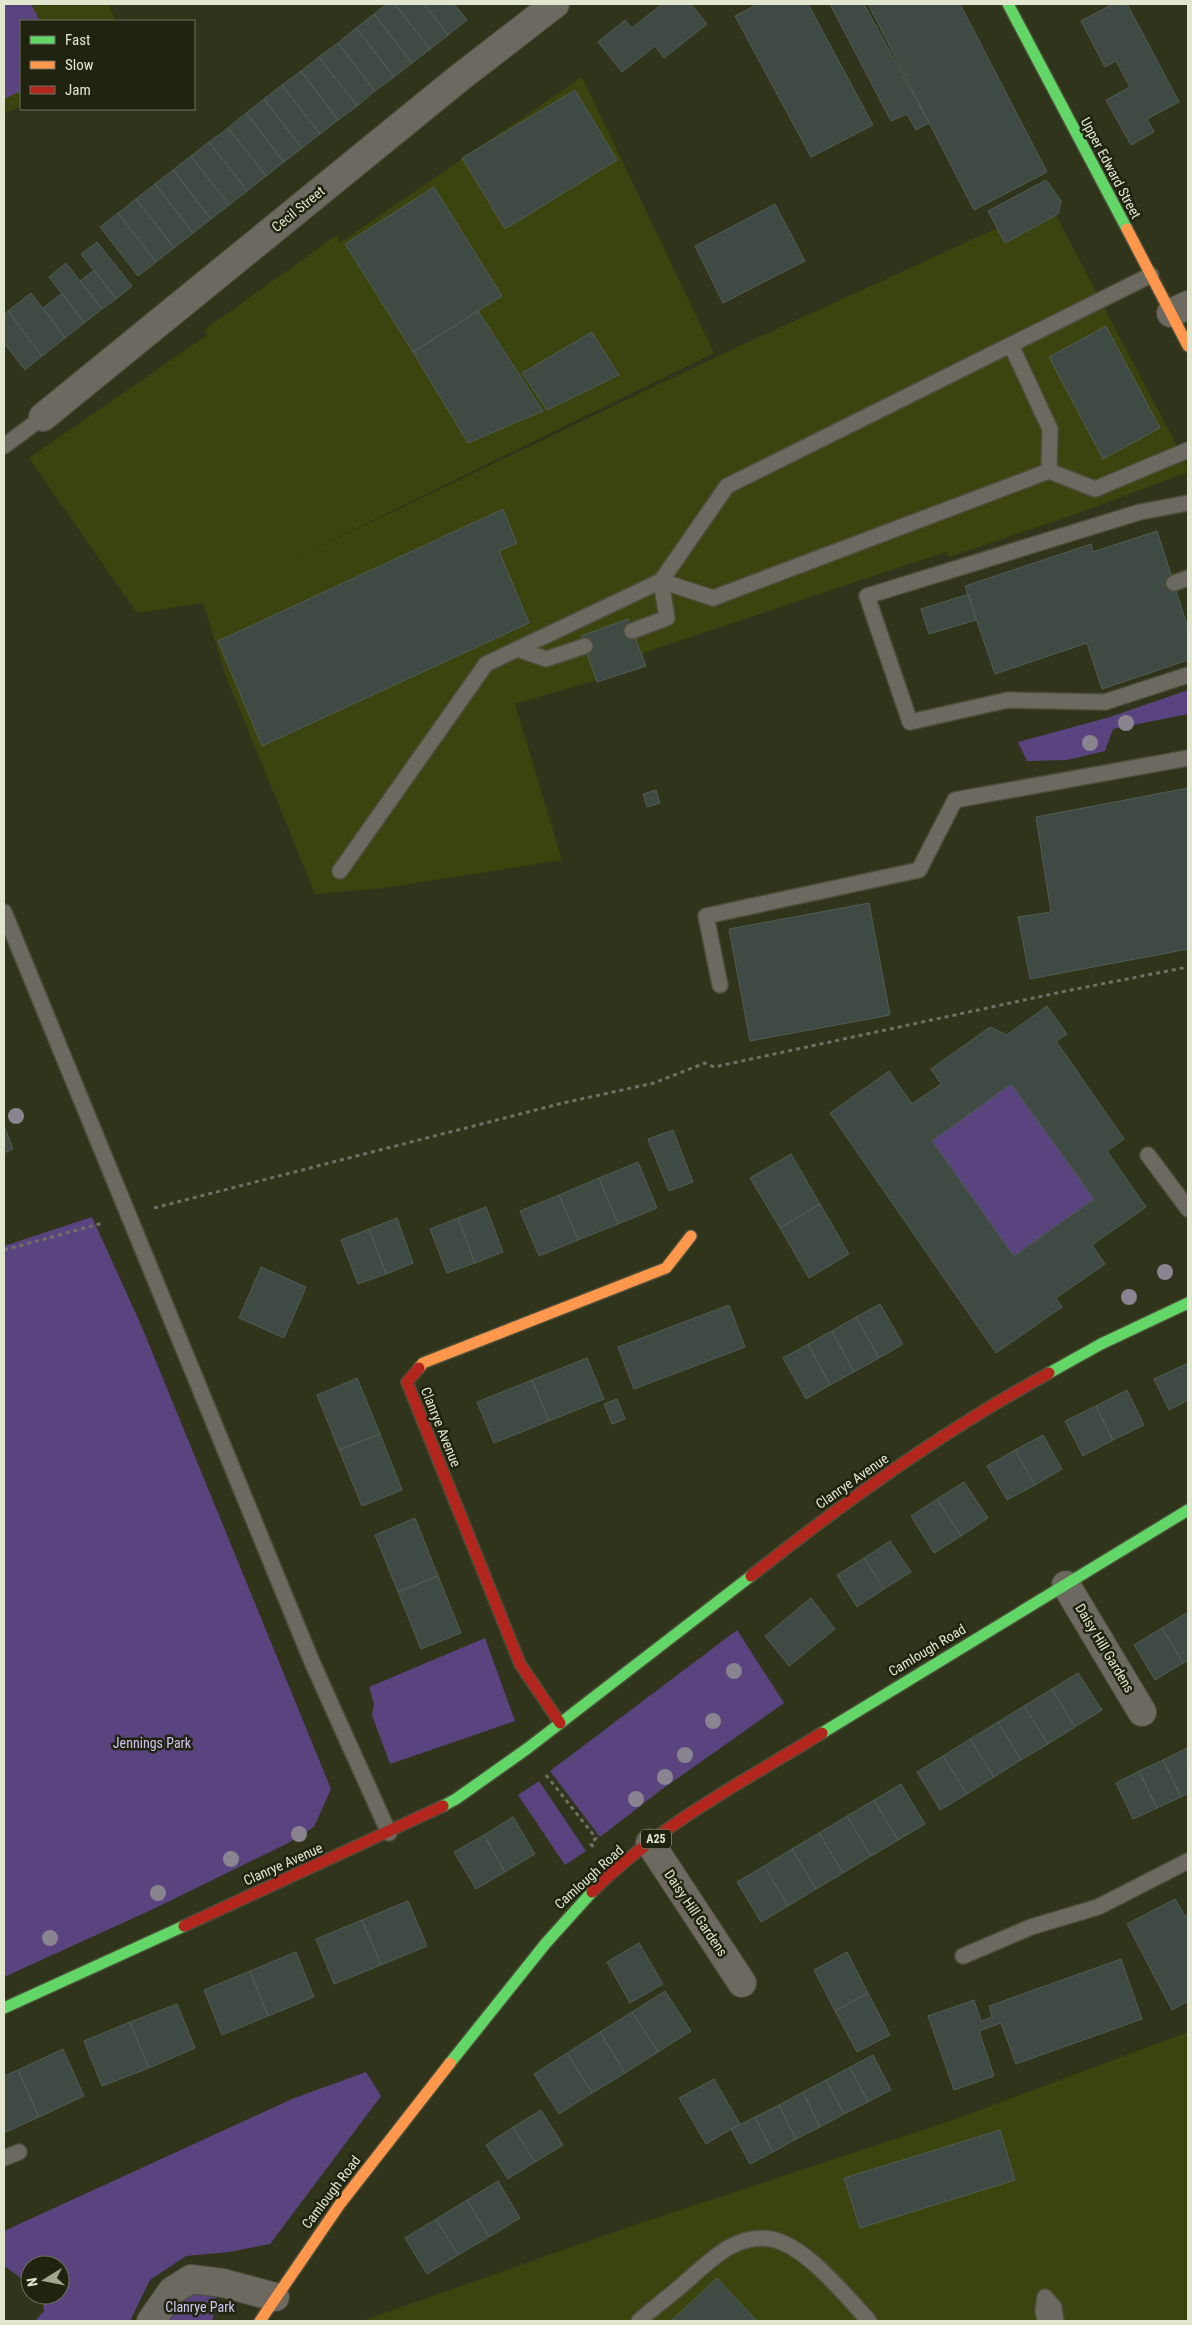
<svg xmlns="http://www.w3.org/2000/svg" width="1192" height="2325" viewBox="0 0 1192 2325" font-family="'Roboto Condensed',sans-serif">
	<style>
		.built { fill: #3b430e }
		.green { fill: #5a447f }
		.building { fill: #404a44; stroke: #525d56; fill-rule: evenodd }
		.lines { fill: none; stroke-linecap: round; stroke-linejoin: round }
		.lane-casing { stroke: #4b4e39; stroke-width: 18 }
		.street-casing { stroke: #4b4e39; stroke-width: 30 }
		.fast-casing { stroke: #4b4e39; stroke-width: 14 }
		.slow-casing { stroke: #4b4e39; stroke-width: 14 }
		.jam-casing { stroke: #4b4e39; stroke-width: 14 }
		.path { stroke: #717066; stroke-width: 3; stroke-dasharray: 4 4; stroke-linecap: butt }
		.lane { stroke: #6c6961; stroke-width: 15 }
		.street { stroke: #6c6961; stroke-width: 28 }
		.fast { stroke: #63d668; stroke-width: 11 }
		.slow { stroke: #ff974d; stroke-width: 11 }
		.jam { stroke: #b3261e; stroke-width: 11 }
		.tree { fill: #898490 }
		.labels { text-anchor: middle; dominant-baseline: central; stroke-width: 5; stroke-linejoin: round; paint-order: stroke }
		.shield { fill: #1f2310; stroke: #a7ac95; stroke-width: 1 }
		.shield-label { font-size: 12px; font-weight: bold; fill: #e1e7ce }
		.street-label { font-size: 14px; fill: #e1e7ce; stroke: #1f2310 }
		.park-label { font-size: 14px; fill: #d1c5f0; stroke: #1f2310 }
	</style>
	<rect width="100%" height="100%" fill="#30341a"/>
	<path class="built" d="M4,4h104l8,17h-95v85l-17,8z
		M582,77l132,276 -424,208 432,-207 328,-150 138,263v5l-117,44 -122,41 -3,-5 -303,101 3,13 -131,38 47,156 -177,28 -70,6 -89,-218 -23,-73 -66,10 -108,-155 178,-123 -3,-5 133,-95 4,7z
		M1188,2032v289h-826l275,-97 316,-104z"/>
	<path class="green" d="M4,4h27l9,17h-19v70l-17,8z
		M1188,690v24l-75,15 -8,22 -38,9 -40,1 -9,-19 92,-25z
		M1011,1084l83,115 -80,57 -82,-115z
		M92,1217l49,108 190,464 -17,38 -26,16 -139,68 -145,66v-731z
		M737,1630l47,73 -123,87 -61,47 -50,-66z
		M485,1638l30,83 -125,43 -18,-49 2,-11 -5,-17z
		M539,1781l47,70 -21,14 -47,-70z
		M366,2072l15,24 -111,148 -41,8 -43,4 -36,24 -20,41h-95l9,-10 -2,-16h18v-30h-30v19l-26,-18v-35l288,-132z
		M197,2291h15l6,11 -6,19h-44l15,-21z"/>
	<path class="building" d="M387,4h8l35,45 -18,14 -38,-49z
		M395,4h29l24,31 -18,14z
		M424,4h30l13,16 -19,15z
		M662,4h29l16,20 -43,34 -9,-12 -33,26 -24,-30 27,-22 7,8z
		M758,4h50l65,121 -62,32 -76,-141z
		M830,4h34l65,119 -13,7 -9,-16 -16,7z
		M868,4h92l87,168 -73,38z
		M1113,4h14l52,98 -32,17 7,13 -23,13 -25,-45 24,-13 -14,-26 -11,6 -24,-46z
		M374,14l38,49 -18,14 -38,-49z
		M356,28l38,49 -19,14 -37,-48z
		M338,43l37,48 -18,15 -38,-49z
		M319,57l38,49 -19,14 -37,-49z
		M301,71l37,49 -18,14 -38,-49z
		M282,85l38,49 -18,14 -38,-49z
		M575,90l42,70 -112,69 -43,-71z
		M264,99l38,49 -18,14 -38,-49z
		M246,113l38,49 -18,14 -38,-48z
		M228,128l38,48 -19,15 -38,-49z
		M209,142l38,49 -18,14 -38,-49z
		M191,156l38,49 -18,14 -38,-49z
		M173,170l38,49 -18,14 -38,-49z
		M1046,180l15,21 -3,13 -53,29 -17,-32z
		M155,184l38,49 -19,15 -38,-49z
		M434,187l68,109 -89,56 -68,-108z
		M136,199l38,49 -18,14 -38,-49z
		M775,204l30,57 -82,42 -28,-57z
		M118,213l38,49 -18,14 -38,-49z
		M97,242l35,44 -16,13 -35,-45z
		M66,263l36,46 -18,14 -35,-46z
		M94,270l22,29 -14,10 -22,-28z
		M31,293l34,45 -23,18 -34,-45z
		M62,293l22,30 -19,15 -22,-30z
		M8,311l34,45 -17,14 -21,-27v-29z
		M478,311l65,100 -75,32 -55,-91z
		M1106,326l54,102 -57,31 -54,-102z
		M592,332l27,43 -72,35 -25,-37z
		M503,509l14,34 -18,8 30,72 -267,123 -44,-105z
		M1157,531l31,97v32l-86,29 -15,-46 -92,31 -30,-88 126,-42 2,8z
		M969,594l7,26 -47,14 -8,-25z
		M628,619l18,47 -49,16 -16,-46z
		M1188,788v161l-158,30 -12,-62 33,-5 -15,-95z
		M656,790l4,13 -13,4 -4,-13z
		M869,903l21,112 -140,26 -21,-112z
		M1047,1006l20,28 -11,7 68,98 -17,12 39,56 -54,38 13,19 -49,34 6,9 -66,46 -166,-240 59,-42 23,33 29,-20 -10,-15 59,-42 17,8zM1011,1084l83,115 -80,57 -82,-115z
		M4,1126l9,23 -9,4z
		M673,1130l20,52 -24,9 -21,-52z
		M791,1154l29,50 -40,24 -30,-50z
		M638,1162l19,46 -39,16 -19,-46z
		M599,1178l19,46 -40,16 -19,-45z
		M559,1195l19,45 -39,16 -19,-45z
		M820,1204l29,50 -40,24 -29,-50z
		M486,1207l17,45 -28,11 -17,-45z
		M397,1218l16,45 -27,11 -17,-45z
		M458,1218l17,45 -28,10 -17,-44z
		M369,1229l17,45 -28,10 -17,-44z
		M261,1267l45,20 -22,51 -45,-20z
		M880,1304l23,40 -24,14 -23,-41z
		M729,1305l16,42 -111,42 -16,-42z
		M856,1317l23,41 -25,14 -22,-41z
		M832,1331l22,41 -24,13 -22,-41z
		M808,1344l22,41 -24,14 -23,-41z
		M587,1358l17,41 -55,22 -17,-41z
		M1188,1363v37l-19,10 -15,-31z
		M357,1378l23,56 -41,16 -22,-55z
		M532,1380l17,41 -55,22 -17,-41z
		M1127,1390l17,35 -31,15 -17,-34z
		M617,1399l8,20 -13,5 -8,-20z
		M1096,1406l17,34 -30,16 -18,-35z
		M380,1434l22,56 -40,16 -23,-56z
		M1043,1435l19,34 -27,16 -20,-35z
		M1015,1450l20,35 -28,15 -20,-34z
		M964,1482l24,36 -27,18 -24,-37z
		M937,1499l24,37 -27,17 -23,-37z
		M415,1518l23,58 -40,16 -23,-57z
		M890,1541l21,31 -27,17 -20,-31z
		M864,1558l20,31 -27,18 -20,-32z
		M438,1576l23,57 -40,16 -23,-57z
		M811,1598l24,31 -46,37 -24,-30z
		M1188,1612v48l-5,3 -21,-35z
		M1162,1628l21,35 -28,17 -21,-35z
		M1078,1673l24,37 -27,17 -23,-38z
		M1052,1689l23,38 -27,17 -24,-38z
		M1024,1706l24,38 -27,16 -23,-38z
		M998,1722l23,38 -27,17 -24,-38z
		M970,1739l24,38 -27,17 -24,-38z
		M1187,1748l1,45 -7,4 -18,-37z
		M943,1756l24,38 -27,16 -23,-38z
		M1163,1760l18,37 -24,11 -18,-37z
		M1139,1771l18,37 -24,11 -17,-36z
		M901,1784l24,40 -27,16 -24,-40z
		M874,1800l24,40 -27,16 -24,-40z
		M847,1816l24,40 -28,17 -24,-40z
		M513,1817l22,37 -30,18 -21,-37z
		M819,1833l24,40 -27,16 -24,-40z
		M484,1835l21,37 -29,17 -22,-37z
		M792,1849l24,40 -28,17 -24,-40z
		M764,1866l24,40 -27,16 -24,-40z
		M1175,1899l10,17 3,-2v87l-16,9 -45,-86z
		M408,1901l19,45 -46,19 -19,-45z
		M362,1920l19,45 -47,19 -18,-45z
		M639,1943l24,41 -33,19 -23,-41z
		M296,1952l18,45 -46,19 -18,-45z
		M847,1952l21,41 -33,18 -21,-41z
		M1121,1959l21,60 -126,45 -15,-41 -22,8 15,45 -40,14 -26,-74 46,-16 7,21 11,-4 -3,-11z
		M250,1971l18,45 -46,19 -18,-45z
		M665,1991l26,40 -33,21 -26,-40z
		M868,1993l22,42 -33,17 -22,-41z
		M177,2004l18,44 -46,20 -19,-46z
		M632,2012l26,40 -33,21 -25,-41z
		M130,2022l19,46 -47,18 -18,-45z
		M600,2032l25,41 -33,20 -25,-40z
		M63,2049l21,47 -45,21 -21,-47z
		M567,2053l25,40 -33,21 -25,-40z
		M873,2055l18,35 -23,12 -18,-35z
		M850,2067l18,35 -24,12 -18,-34z
		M18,2070l21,47 -35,16v-57z
		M714,2079l26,45 -34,20 -27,-46z
		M826,2080l18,34 -24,13 -17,-35z
		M803,2092l17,35 -24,12 -17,-34z
		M779,2105l17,34 -23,13 -18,-35z
		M541,2110l22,35 -28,17 -22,-35z
		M755,2117l18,35 -23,12 -19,-35z
		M513,2127l22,35 -27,17 -22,-34z
		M1000,2130l15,50 -155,48 -16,-50z
		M498,2181l22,37 -31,19 -22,-37z
		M467,2200l22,37 -31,18 -22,-36z
		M436,2219l22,36 -31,19 -22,-36z
		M717,2278l40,43h-86z"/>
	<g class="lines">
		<defs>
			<path id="lane" d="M1011,345l39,84 -1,42
				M4,446l39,-29
				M1188,503l-48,9 -273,84 43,126 98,-22 97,2 83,-27
				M1174,583l14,-5
				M632,631l35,-13 -6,-37 52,17 336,-127 46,18 93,-39
				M517,649l29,10 39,-13
				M340,871l146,-207 175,-83 66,-95 424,-211
				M4,912l308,750 77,171
				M720,985l-14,-69 213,-46 36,-70 233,-42
				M1148,1155l40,54
				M963,1956l68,-29 67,-20 90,-46
				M4,2158l15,-6
				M1045,2297l9,10 2,14
				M1045,2297l-2,13 2,11
				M639,2321c16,-15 34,-27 50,-42 23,-20 48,-46 82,-40 34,6 75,57 98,82"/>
			<path id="street" d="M1171,313l17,-8
				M43,417l415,-338 97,-75
				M1066,1585l76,127
				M650,1843l92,140
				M151,2321l21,-30 19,-12 32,4 52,14"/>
			<path id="fast" d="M1008,4l119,225
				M1049,1373l52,-29 87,-41
				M822,1733l366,-223
				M443,1806l13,-7 72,-51 223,-172
				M4,2008l180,-82
				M450,2063l96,-120 46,-51"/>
			<path id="slow" d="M1127,229l61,117
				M419,1368l4,-5 243,-95 25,-32
				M260,2321l80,-117 110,-141"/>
			<path id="jam" d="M419,1368l-12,14 113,282 40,59
				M751,1576c94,-75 192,-145 298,-203
				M592,1892c65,-66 152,-111 230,-159
				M184,1926l259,-120"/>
		</defs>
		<use href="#lane" class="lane-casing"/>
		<use href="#street" class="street-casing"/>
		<use href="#fast" class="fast-casing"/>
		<use href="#slow" class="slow-casing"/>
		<use href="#jam" class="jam-casing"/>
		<path class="path" d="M154,1208l409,-105 91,-20 51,-20 9,4 352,-76 122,-24
			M4,1250l99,-27
			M546,1775l50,63 -5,6 3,4"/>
		<use href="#lane" class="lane"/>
		<use href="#street" class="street"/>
		<use href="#fast" class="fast"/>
		<use href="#slow" class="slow"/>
		<use href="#jam" class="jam"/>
	</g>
	<g class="tree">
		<circle cx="1126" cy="723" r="8"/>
		<circle cx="1090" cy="743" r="8"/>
		<circle cx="16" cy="1116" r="8"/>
		<circle cx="1165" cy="1272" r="8"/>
		<circle cx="1129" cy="1297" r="8"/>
		<circle cx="734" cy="1671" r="8"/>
		<circle cx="713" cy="1721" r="8"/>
		<circle cx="685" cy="1755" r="8"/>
		<circle cx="665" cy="1777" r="8"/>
		<circle cx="636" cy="1799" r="8"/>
		<circle cx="299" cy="1834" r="8"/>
		<circle cx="231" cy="1859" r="8"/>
		<circle cx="158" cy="1893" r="8"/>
		<circle cx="50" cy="1938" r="8"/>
	</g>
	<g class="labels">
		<rect class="shield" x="641" y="1829.5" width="30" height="19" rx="4"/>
		<g class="shield-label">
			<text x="656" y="1839">A25</text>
		</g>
		<g class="street-label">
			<text transform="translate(1111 168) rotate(62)">Upper Edward Street</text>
			<text transform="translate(298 209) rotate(-39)">Cecil Street</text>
			<text transform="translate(441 1427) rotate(68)">Clanrye Avenue</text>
			<text transform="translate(852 1481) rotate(-35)">Clanrye Avenue</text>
			<text transform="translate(1105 1648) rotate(59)">Daisy Hill Gardens</text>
			<text transform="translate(927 1650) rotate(-31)">Camlough Road</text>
			<text transform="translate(283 1864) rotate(-24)">Clanrye Avenue</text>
			<text transform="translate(589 1877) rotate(-42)">Camlough Road</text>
			<text transform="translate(696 1913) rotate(56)">Daisy Hill Gardens</text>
			<text transform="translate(331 2192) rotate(-53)">Camlough Road</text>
		</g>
		<g class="park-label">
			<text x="152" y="1743">Jennings Park</text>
			<text x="200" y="2307">Clanrye Park</text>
		</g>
	</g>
	<rect width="1192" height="2325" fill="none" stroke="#e1e7ce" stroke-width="10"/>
	<rect x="20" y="20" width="175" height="90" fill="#1f2310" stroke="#6d715c"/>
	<rect x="30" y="36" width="25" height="8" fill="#63d668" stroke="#6d715c"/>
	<text x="65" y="45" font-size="15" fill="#e1e7ce">Fast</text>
	<rect x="30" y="61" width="25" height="8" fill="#ff974d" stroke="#6d715c"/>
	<text x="65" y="70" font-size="15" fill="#e1e7ce">Slow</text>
	<rect x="30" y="86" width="25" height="8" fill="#b3261e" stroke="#6d715c"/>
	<text x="65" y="95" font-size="15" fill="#e1e7ce">Jam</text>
	<g transform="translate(45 2280) rotate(260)"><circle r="24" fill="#1f2310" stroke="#6d715c"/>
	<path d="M0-4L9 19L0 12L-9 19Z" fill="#a3a88f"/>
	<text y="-8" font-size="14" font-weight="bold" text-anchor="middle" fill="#e1e7ce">N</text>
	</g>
</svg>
